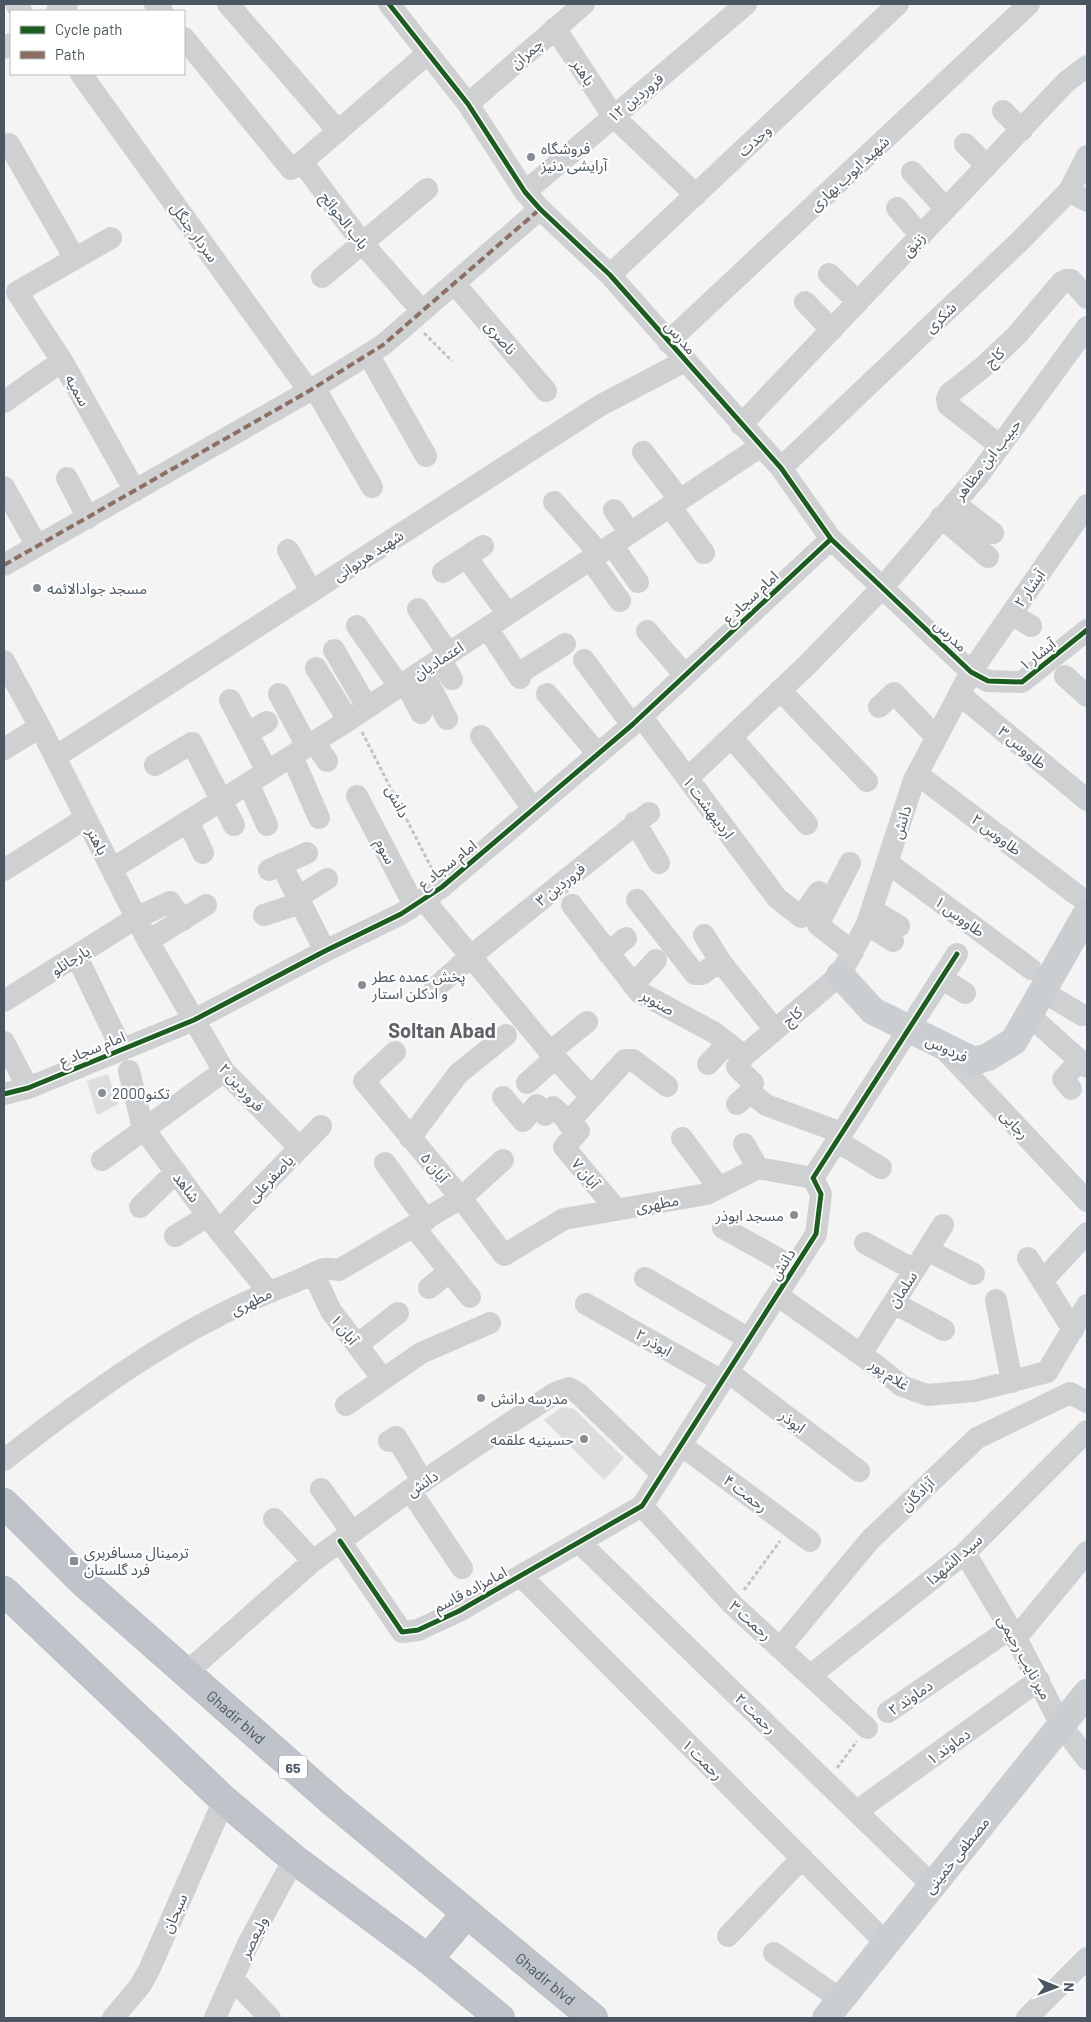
<svg xmlns="http://www.w3.org/2000/svg" width="1091" height="2022" viewBox="0 0 1091 2022" font-family="Barlow,'Noto Sans Arabic',sans-serif">
	<style>
		.building { fill: #ddddde; stroke: #e5e6e7 }
		.lines { fill: none; stroke-linecap: round; stroke-linejoin: round }
		.highway-casing { stroke: #b9bec3; stroke-width: 30 }
		.path { stroke: #bcc7c4; stroke-width: 3; stroke-dasharray: 4 2.5; stroke-linecap: butt }
		.minor { stroke: #ced0d2; stroke-width: 22 }
		.major { stroke: #caced1; stroke-width: 28 }
		.highway { stroke: #bec4c9; stroke-width: 28 }
		.quiet { stroke: #8d6e63; stroke-width: 4; stroke-dasharray: 8 4; stroke-linecap: butt }
		.cycleway-casing { stroke: #fff; stroke-width: 8 }
		.cycleway { stroke: #1b5e20; stroke-width: 5 }
		.poi-dot { fill: #868d94; stroke: #fff; stroke-width: 2 }
		.labels { text-anchor: middle; dominant-baseline: central; stroke-width: 4.5; stroke-linejoin: round; paint-order: stroke }
		.shield { fill: #fff; stroke: #808990; stroke-width: 1 }
		.shield-label { font-size: 14px; font-weight: bold; fill: #4a5661 }
		.street-label { font-size: 15px; fill: #4a5661; stroke: #fff }
		.poi-label { font-size: 15px; fill: #4a5661; stroke: #fff; text-anchor: start }
		.district-label { font-size: 20px; font-weight: bold; fill: #5f6368; stroke: #fff }
	</style>
	<rect width="100%" height="100%" fill="#f4f4f4"/>
	<path class="building" d="M108,1074l10,30 -21,11 -10,-34z
		M562,1407l12,2 50,49 -20,22 -60,-60z"/>
	<g class="lines">
		<defs>
			<g id="highway">
				<path id="s1" d="M4,1503l78,78 251,221 260,216"/>
				<path d="M4,1591l220,209 70,59 134,100 72,59"/>
				<path d="M428,1959l38,-45"/>
			</g>
		</defs>
		<use href="#highway" class="highway-casing"/>
		<path class="path" d="M424,333l28,28
			M362,732l71,139
			M744,1590l36,-49
			M837,1768l20,-27"/>
		<path class="minor" d="M16,4l5,7
			M155,4l7,7
			M228,4l110,127 90,-78
			M389,4l79,100 57,88 15,17 70,66 171,193 50,71 140,133 17,9 34,1 65,-52
			M57,11l10,-7
			M555,28l58,88 83,79
			M184,38l107,131 11,-7
			M4,48l7,-4
			M81,74l228,317
			M468,104l116,-100
			M1003,111l19,19
			M338,131l-36,31 61,82 59,67
			M9,144l65,113
			M965,144l22,22
			M912,172l34,37
			M1069,191l18,10
			M525,192l221,-188
			M897,208l24,28
			M111,238l-94,54 45,69 73,130
			M829,274l29,28
			M610,275l288,-271
			M322,277l105,-88
			M454,283l92,108
			M805,302l27,28
			M668,342l361,-338
			M368,354l58,102
			M314,387l58,100
			M4,402l58,-41
			M741,425l325,-343 21,-16
			M999,445l-51,-40 -1,-6 2,-5 33,-26 34,-32 46,-54 4,-2h5l16,18
			M643,452l37,48
			M781,468l239,-227 49,-50 18,-35
			M67,478l21,40
			M4,487l33,59
			M554,502l45,51
			M954,503l39,30
			M670,506l34,47
			M614,510l16,23
			M941,517l47,40
			M612,545l26,37
			M288,550l22,39
			M466,557l42,57
			M590,559l30,42
			M4,565l305,-174 74,-46 157,-136
			M443,572l40,-26
			M418,609l30,44
			M1011,614l20,12
			M357,626l42,60
			M487,628l33,50
			M647,631l37,43
			M334,650l33,57
			M440,659l12,20
			M584,660l48,65
			M4,661l36,66 108,214 76,130 75,76
			M316,668l32,52
			M422,671l25,48
			M518,674l47,-30
			M1065,676l22,20
			M405,682l16,31
			M780,690l87,91
			M279,694l28,52
			M547,694l51,60
			M959,694l128,106
			M230,700l37,71
			M879,707l15,-14 42,44
			M641,716l136,182 24,19 18,-25 11,8
			M247,733l20,-11
			M481,736l52,73
			M731,737l76,87
			M314,742l13,19
			M4,749l36,-22
			M292,756l27,62
			M55,757l546,-352 84,-44
			M155,765l37,-22 42,82
			M917,774l160,121
			M688,778l120,-114 75,-77 95,-111 109,-149
			M248,783l19,42
			M357,796l57,109
			M188,821l15,32
			M635,822l24,41
			M850,863l-32,62 35,27
			M888,863l143,106
			M281,864l44,87
			M112,869l229,-144 420,-279
			M4,870l82,-52
			M269,870l38,-17
			M298,897l29,-18
			M423,899l127,153 41,45
			M637,900l58,74h7l18,-13
			M572,905l67,87 76,41 29,23
			M872,910l27,16
			M264,915l37,-12
			M867,924l26,17
			M704,935l16,26 55,69
			M148,941l58,-36
			M608,953l18,-15
			M77,957l45,93
			M941,978l24,15
			M633,985l23,-25
			M435,988l36,-32 178,-143
			M1042,991l40,24
			M4,1001l132,-83 34,-16 13,18
			M1029,1015l58,52
			M4,1042l24,46
			M946,1051l141,150
			M395,1052l-31,29 97,117 43,57 60,-36 143,-25 51,-26 55,10
			M550,1052l37,-30
			M708,1064l20,-21
			M129,1071l14,57 76,103 50,61
			M527,1083l28,-25
			M1071,1089l-8,-10 17,-19
			M750,1092l16,13 76,28
			M4,1094l24,-6 166,-68 131,-69 76,-37 41,-27 190,-162 199,-186
			M503,1097l20,24 14,-16 8,10 8,-8 26,24 -15,16 53,63
			M737,1104l13,-12 3,-9 -16,-16 7,-11 96,-81 27,-51 47,-144 57,-108 116,-167
			M568,1123l57,-63h8l34,26
			M410,1138l48,-64 48,-39
			M682,1138l37,50
			M837,1141l44,27
			M744,1144l14,24
			M102,1160l122,-89
			M385,1163l41,57
			M140,1207l36,-35
			M414,1227l56,70
			M723,1228l72,40
			M219,1231l102,-105
			M175,1236l33,-20
			M865,1243l49,27
			M927,1250l47,24
			M1028,1258l45,72
			M314,1275l17,36 52,68
			M645,1278l104,61
			M1042,1281l45,-48
			M429,1288l20,-16
			M777,1295l100,71 25,20 25,9 47,-4 73,-19
			M996,1300l16,82
			M894,1303l50,27
			M586,1304l136,77
			M357,1345l41,-32
			M861,1354l82,-129
			M728,1372l131,99
			M1047,1372l40,-67
			M346,1405l75,-52 69,-30
			M389,1441l7,-4 27,45
			M681,1445l129,96
			M4,1460c87,-68 181,-137 286,-176 7,-3 30,-14 34,-15 5,-1 11,1 15,1l122,-72 42,-38
			M321,1489l31,43
			M410,1490l52,78
			M642,1506l91,99 134,123
			M274,1519l39,42
			M340,1541l62,91 16,-2 41,-19 183,-105 174,-272 5,-40 -8,-16 144,-224
			M579,1542l353,343
			M965,1553l51,85 45,87 26,34
			M521,1576l365,367
			M1016,1638l71,-86
			M781,1647l89,-107 107,-102 93,-45 17,9
			M186,1673l127,-112 97,-71 145,-97 14,-5 10,6 83,80
			M811,1675l154,-122 122,-122
			M888,1712l122,-83
			M857,1811l182,-131
			M728,1936l74,-78
			M774,1953l66,46
			M234,1980l36,38
			M113,2018l27,-32 9,-16 75,-170
			M215,2018l33,-74 46,-85
			M1027,2018l60,-60"/>
		<path class="major" d="M840,975l33,36 101,50 14,-4 26,-16 73,-128
			M826,2018l261,-325"/>
		<use href="#highway" class="highway"/>
		<path class="quiet" d="M4,565l305,-174 74,-46 157,-136"/>
		<defs>
			<path id="cycleway" d="M389,4l79,100 57,88 15,17 70,66 171,193 50,71 140,133 17,9 34,1 65,-52
				M4,1094l24,-6 166,-68 131,-69 76,-37 41,-27 190,-162 199,-186
				M340,1541l62,91 16,-2 41,-19 183,-105 174,-272 5,-40 -8,-16 144,-224"/>
		</defs>
		<use href="#cycleway" class="cycleway-casing"/>
		<use href="#cycleway" class="cycleway"/>
	</g>
	<g class="poi-dot">
		<circle cx="531" cy="157" r="5"/>
		<circle cx="37" cy="588" r="5"/>
		<circle cx="362" cy="985" r="5"/>
		<circle cx="102" cy="1093" r="5"/>
		<circle cx="794" cy="1215" r="5"/>
		<circle cx="481" cy="1398" r="5"/>
		<circle cx="584" cy="1439" r="5"/>
		<rect x="69" y="1556" width="10" height="10" rx="2.5"/>
	</g>
	<g class="labels">
		<rect class="shield" x="279" y="1755.5" width="28" height="23" rx="4"/>
		<g class="shield-label">
			<text x="293" y="1767">65</text>
		</g>
		<g class="street-label">
			<text transform="translate(526 53) rotate(-41)">چمران</text>
			<text transform="translate(584 72) rotate(57)">باهنر</text>
			<text transform="translate(635 97) rotate(-40)">۱۲ فروردین</text>
			<text transform="translate(754 140) rotate(-43)">وحدت</text>
			<text transform="translate(849 173) rotate(-43)">شهید ایوب بهاری</text>
			<text transform="translate(345 220) rotate(52)">باب الحوائج</text>
			<text transform="translate(195 232) rotate(54)">سردار جنگل</text>
			<text transform="translate(913 244) rotate(-47)">زنبق</text>
			<text transform="translate(940 317) rotate(-44)">شکری</text>
			<text transform="translate(501 337) rotate(49)">ناصری</text>
			<text transform="translate(681 337) rotate(49)">مدرس</text>
			<text transform="translate(994 357) rotate(-43)">کاج</text>
			<text transform="translate(78 390) rotate(61)">سمیه</text>
			<text transform="translate(987 459) rotate(-52)">حبیب ابن مظاهر</text>
			<text transform="translate(368 555) rotate(-33)">شهید هریوانی</text>
			<text transform="translate(1029 588) rotate(-55)">آبشار ۲</text>
			<text transform="translate(750 597) rotate(-43)">امام سجاد ع</text>
			<text transform="translate(951 635) rotate(44)">مدرس</text>
			<text transform="translate(1037 654) rotate(-38)">آبشار ۱</text>
			<text transform="translate(438 660) rotate(-33)">اعتمادیان</text>
			<text transform="translate(1023 747) rotate(40)">طاووس ۳</text>
			<text transform="translate(398 801) rotate(63)">دانش</text>
			<text transform="translate(709 807) rotate(53)">اردیبهشت ۱</text>
			<text transform="translate(901 822) rotate(-73)">دانش</text>
			<text transform="translate(997 834) rotate(37)">طاووس ۲</text>
			<text transform="translate(98 841) rotate(63)">باهنر</text>
			<text transform="translate(386 851) rotate(63)">سوم</text>
			<text transform="translate(447 864) rotate(-38)">امام سجاد ع</text>
			<text transform="translate(560 884) rotate(-39)">فروردین ۳</text>
			<text transform="translate(960 916) rotate(36)">طاووس ۱</text>
			<text transform="translate(70 960) rotate(-32)">یارجانلو</text>
			<text transform="translate(658 1002) rotate(30)">صنوبر</text>
			<text transform="translate(792 1016) rotate(-40)">کاج</text>
			<text transform="translate(92 1048) rotate(-22)">امام سجاد ع</text>
			<text transform="translate(947 1048) rotate(25)">فردوس</text>
			<text transform="translate(242 1087) rotate(48)">فروردین ۲</text>
			<text transform="translate(1015 1124) rotate(47)">رجایی</text>
			<text transform="translate(435 1167) rotate(50)">آبان ۵</text>
			<text transform="translate(586 1173) rotate(50)">آبان ۷</text>
			<text transform="translate(270 1178) rotate(-46)">یاصفرعلی</text>
			<text transform="translate(187 1187) rotate(53)">شاهد</text>
			<text transform="translate(657 1203) rotate(-10)">مطهری</text>
			<text transform="translate(782 1264) rotate(-57)">دانش</text>
			<text transform="translate(902 1289) rotate(-57)">سلمان</text>
			<text transform="translate(251 1301) rotate(-26)">مطهری</text>
			<text transform="translate(345 1329) rotate(52)">آبان ۱</text>
			<text transform="translate(654 1342) rotate(30)">ابوذر ۲</text>
			<text transform="translate(890 1374) rotate(34)">غلام پور</text>
			<text transform="translate(793 1421) rotate(37)">ابوذر</text>
			<text transform="translate(422 1483) rotate(-34)">دانش</text>
			<text transform="translate(746 1493) rotate(37)">رحمت ۴</text>
			<text transform="translate(917 1494) rotate(-44)">آزادگان</text>
			<text transform="translate(954 1559) rotate(-41)">سید الشهدا</text>
			<text transform="translate(470 1589) rotate(-28)">امامزاده قاسم</text>
			<text transform="translate(751 1620) rotate(42)">رحمت ۳</text>
			<text transform="translate(1025 1657) rotate(61)">میر نایب رحیمی</text>
			<text transform="translate(910 1697) rotate(-34)">دماوند ۲</text>
			<text transform="translate(756 1713) rotate(44)">رحمت ۲</text>
			<text stroke="none"><textPath href="#s1" startOffset="316">Ghadir blvd</textPath></text>
			<text transform="translate(948 1746) rotate(-36)">دماوند ۱</text>
			<text transform="translate(703 1759) rotate(45)">رحمت ۱</text>
			<text transform="translate(956 1855) rotate(-51)">مصطفی خمینی</text>
			<text transform="translate(174 1913) rotate(-66)">سبحان</text>
			<text transform="translate(253 1937) rotate(-64)">ولیعصر</text>
			<text stroke="none"><textPath href="#s1" startOffset="721">Ghadir blvd</textPath></text>
		</g>
		<g class="poi-label">
			<text x="541" y="148">فروشگاه<tspan x="541" dy="17">آرایشی دنیز</tspan></text>
			<text x="47" y="588">مسجد جوادالائمه</text>
			<text x="372" y="976">پخش عمده عطر<tspan x="372" dy="17">و ادکلن استار</tspan></text>
			<text x="112" y="1093">تکنو2000</text>
			<text x="784" y="1215" text-anchor="end">مسجد ابوذر</text>
			<text x="491" y="1398">مدرسه دانش</text>
			<text x="574" y="1439" text-anchor="end">حسینیه علقمه</text>
			<text x="84" y="1552">ترمینال مسافربری<tspan x="84" dy="17">فرد گلستان</tspan></text>
		</g>
		<g class="district-label">
			<text x="442" y="1030">Soltan Abad</text>
		</g>
	</g>
	<rect width="1091" height="2022" fill="none" stroke="#4a5661" stroke-width="10"/>
	<rect x="10" y="10" width="175" height="65" fill="#ffffff" stroke="#b7bbc0"/>
	<rect x="20" y="26" width="25" height="8" fill="#1b5e20" stroke="#b7bbc0"/>
	<text x="55" y="35" font-size="15" fill="#4a5661">Cycle path</text>
	<rect x="20" y="51" width="25" height="8" fill="#8d6e63" stroke="#b7bbc0"/>
	<text x="55" y="60" font-size="15" fill="#4a5661">Path</text>
	<g transform="translate(1056 1987) rotate(91)" stroke="#ffffff" stroke-width="4" paint-order="stroke">
	<path d="M0-4L9 19L0 12L-9 19Z" fill="#4a5661"/>
	<text y="-8" font-size="14" font-weight="bold" text-anchor="middle" fill="#4a5661">N</text>
	</g>
</svg>
